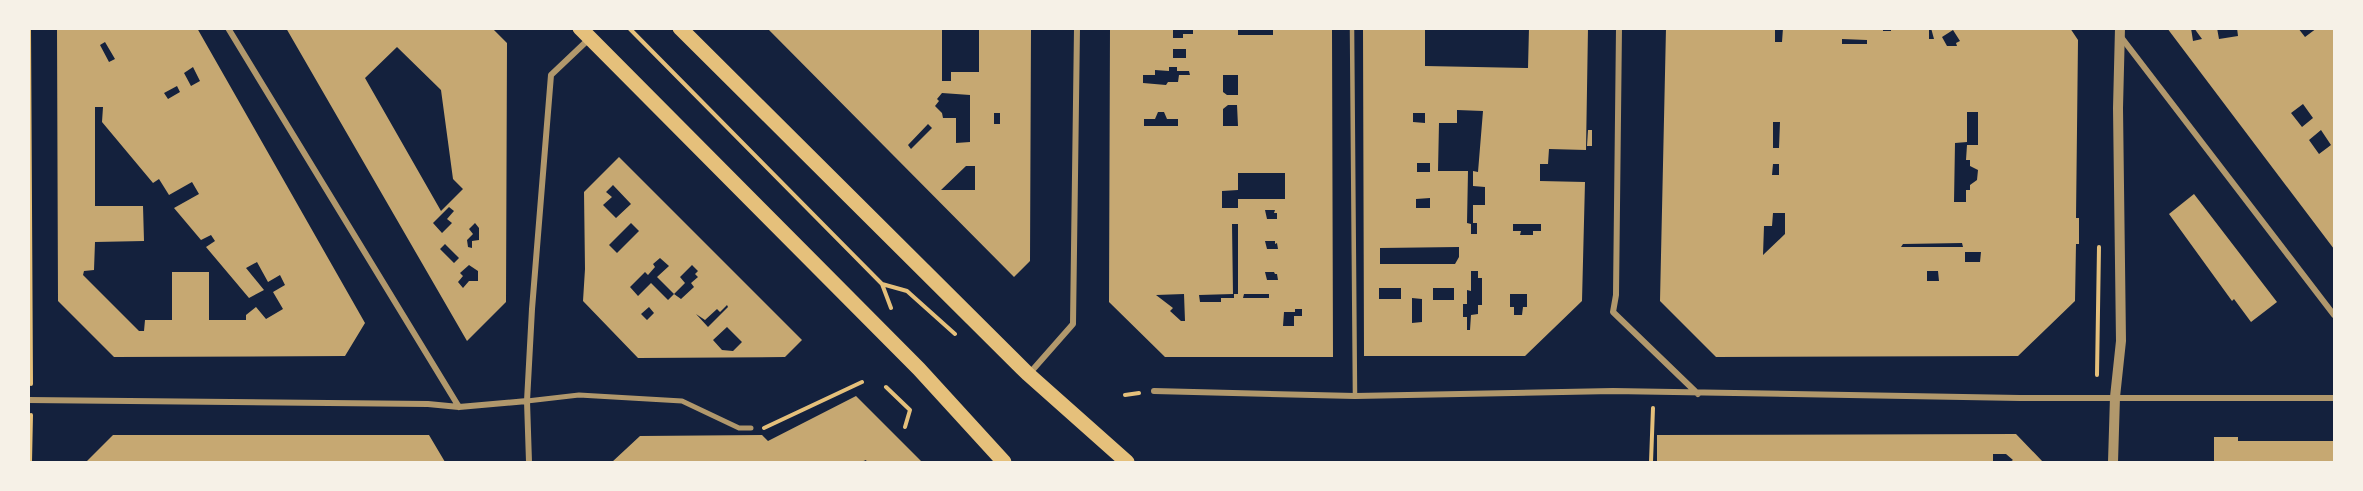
<svg xmlns="http://www.w3.org/2000/svg" width="2363" height="491" viewBox="0 0 2363 491" font-family="'Open Sans',sans-serif">
	<style>
		.building { fill: #c6a872; fill-rule: evenodd }
		.lines { fill: none; stroke-linecap: round; stroke-linejoin: round }
		.path { stroke: #e5c07b; stroke-width: 4 }
		.service { stroke: #b1986c; stroke-width: 4.5 }
		.pedestrian { stroke: #b1986c; stroke-width: 5 }
		.minor { stroke: #b1986c; stroke-width: 6 }
		.tertiary { stroke: #b1986c; stroke-width: 10 }
		.primary { stroke: #e5c07b; stroke-width: 15 }
	</style>
	<rect width="100%" height="100%" fill="#14213d"/>
	<path class="building" d="M57,28h140l168,295 -20,33 -231,1 -56,-56zM105,42l10,17 -6,3 -9,-17zM193,67l7,14 -9,5 -7,-13zM177,86l3,6 -12,7 -4,-6zM95,107h8l-1,15 51,61 6,-4 10,16 23,-13 7,12 -25,14 27,32 10,-5 4,6 -9,6 43,51 15,-8 -18,-22 11,-6 11,20 12,-7 5,10 -12,7 10,17 -17,10 -10,-12 -10,8v5h-37v-48h-37v48h-27l-1,11h-5l-56,-56 1,-4 10,-1 1,-28 49,-1 -1,-35h-48z
		M286,28h206l15,15 -1,259 -39,39zM397,47l44,43 12,89 10,10 -22,22 -76,-133zM449,207l5,4 -7,8 5,4 -10,10 -9,-10zM475,223l4,5v12l-7,1v7l-4,-1 -1,-7 6,-6 -4,-5zM445,244l14,14 -5,5 -14,-14zM469,265l9,6v10h-9l-6,7 -5,-6 5,-6 -3,-3z
		M767,28h175v53h9v-9h28v-44h52l-1,233 -16,16zM942,93l28,2v47l-14,1v-25h-13l-1,-5 -7,-7 4,-5 -2,-2zM994,113h6v11h-6zM928,124l4,4 -21,21 -3,-4zM966,166h9v24h-34z
		M1110,28h63v10h10v-4h10v-6h45v7h35v-7l59,2 1,327h-168l-56,-55zM1173,49h13v9h-13zM1169,67h8v4h12l1,4h-11l-1,7h-10l-2,3 -23,-2v-8h12v-5l14,1zM1223,75h15v20h-11l-4,-3zM1228,105h9l1,21h-15v-17zM1158,112h6l3,7h11v7h-34v-7h11zM1238,173h47v26h-47v9h-16v-17l16,-1zM1265,210h10l-1,3h3v6h-10zM1232,224h6v70h-4v4h-13v4h-21l-1,-7 34,-1zM1265,241h10v3l2,-1 1,6h-11zM1265,272h9l1,2h2l1,6h-11zM1184,294l1,27h-4l-11,-10 3,-3 -17,-13zM1244,294h25v4h-26zM1295,309h7v7h-8v10h-11l1,-14h11z
		M1363,28h62v38l103,2 1,-40h59l-2,122 -37,-1 -1,15h-8v17l45,1 -3,119 -57,55h-161zM1457,110l26,1 -5,61 -5,-1v15l12,1v18h-12v18h4v11h-6v-10l-4,-1 1,-52h-30l1,-48h18zM1413,113h12v10l-12,-1zM1417,163h13v9h-13zM1430,198v10h-14v-9zM1513,224h28v7h-8v4h-13l1,-4h-8zM1459,247v10l-4,7h-75v-16zM1471,271h7v7h4v27h-4v9l-7,1 -1,15h-3v-13h-4v-13h4v-14l4,1zM1379,288h22v11h-22zM1433,288h21v12h-21zM1510,294h17v13h-4l-1,8h-8v-8h-4zM1412,298l10,1v23l-10,1z
		M1666,28h109v14h7l1,-14h100v3h8v-3h38v11h5l-3,-11h139l8,12 -2,178h3v26h-3l-1,57 -57,55 -302,1 -56,-56zM1953,30l7,11 -4,2 1,3h-10l-5,-9zM1842,39l25,1v4h-25zM1967,112h11v33h-11l-1,15h4v6l8,4 -1,10 -7,5v5h-4v12h-12l1,-59 12,-1zM1773,122h7l-1,26h-6zM1773,164h6v11h-7zM1773,213h12v21l-22,21 1,-29h8zM1962,243l1,4h-62l2,-3zM1965,252h16l-1,10h-15zM1927,271h11l1,10h-12z
		M2167,28h24l2,13 9,-2 -8,-11h23l2,11 19,-3 -1,-8h61l7,9 12,-9h17v221zM2303,104l10,14 -11,9 -11,-14zM2321,130l10,15 -12,9 -10,-14z
		M1588,130h4v16h-5z
		M619,157l183,183 -17,17 -147,1 -55,-57 2,-32 -1,-77zM613,185l18,19 -15,14 -13,-13 9,-8 -6,-5zM631,223l8,8 -22,22 -8,-8zM660,258l9,8 -12,11 17,17 -6,6 -17,-17 -13,13 -8,-9 15,-15 3,3 7,-8 -2,-3zM692,265l6,6 -3,3 3,3 -7,6 3,4 -13,12 -7,-5 11,-11 -5,-6zM727,305l1,2 -20,20 -12,-13 9,6 12,-11 3,3zM649,307l5,6 -7,7 -6,-6zM727,327l15,15 -9,9 -11,-1 -9,-10z
		M2194,194l83,108 -26,20 -17,-23 -2,2 -63,-87z
		M856,396l66,66h-55l-1,-2 -5,2h-249l28,-26 122,-1 6,6z
		M2016,434l27,28h-33l3,-2 -7,-6h-13v8h-336v-27z
		M113,435h316l16,27h-359z
		M2214,437h24v4h96v21h-120z"/>
	<g class="lines">
		<path class="path" d="M29,28l2,356
			M629,28l253,256 25,7 48,43
			M882,284l9,24
			M2097,375l2,-128
			M886,387l24,23 -5,17
			M1125,395l14,-2
			M764,428l98,-46
			M30,462l1,-47
			M1651,462l2,-54"/>
		<path class="service" d="M1352,28l3,368"/>
		<path class="pedestrian" d="M527,401l52,-6 103,6 57,27h12"/>
		<path class="minor" d="M228,28l231,379
			M1619,28l-3,267 -3,17 85,82
			M2121,37l213,278
			M1029,374l44,-50 4,-296
			M1154,391l201,5 258,-5 407,7h314
			M28,400l400,4 31,3 68,-6
			M529,462l-2,-61 5,-92 19,-234 38,-36"/>
		<path class="tertiary" d="M2113,462l2,-65 6,-56 -3,-233 2,-80"/>
		<path class="primary" d="M580,28l339,341 85,93
			M680,28l348,346 99,88"/>
	</g>
	<rect width="2363" height="491" fill="none" stroke="#f6f1e7" stroke-width="60"/>
</svg>
